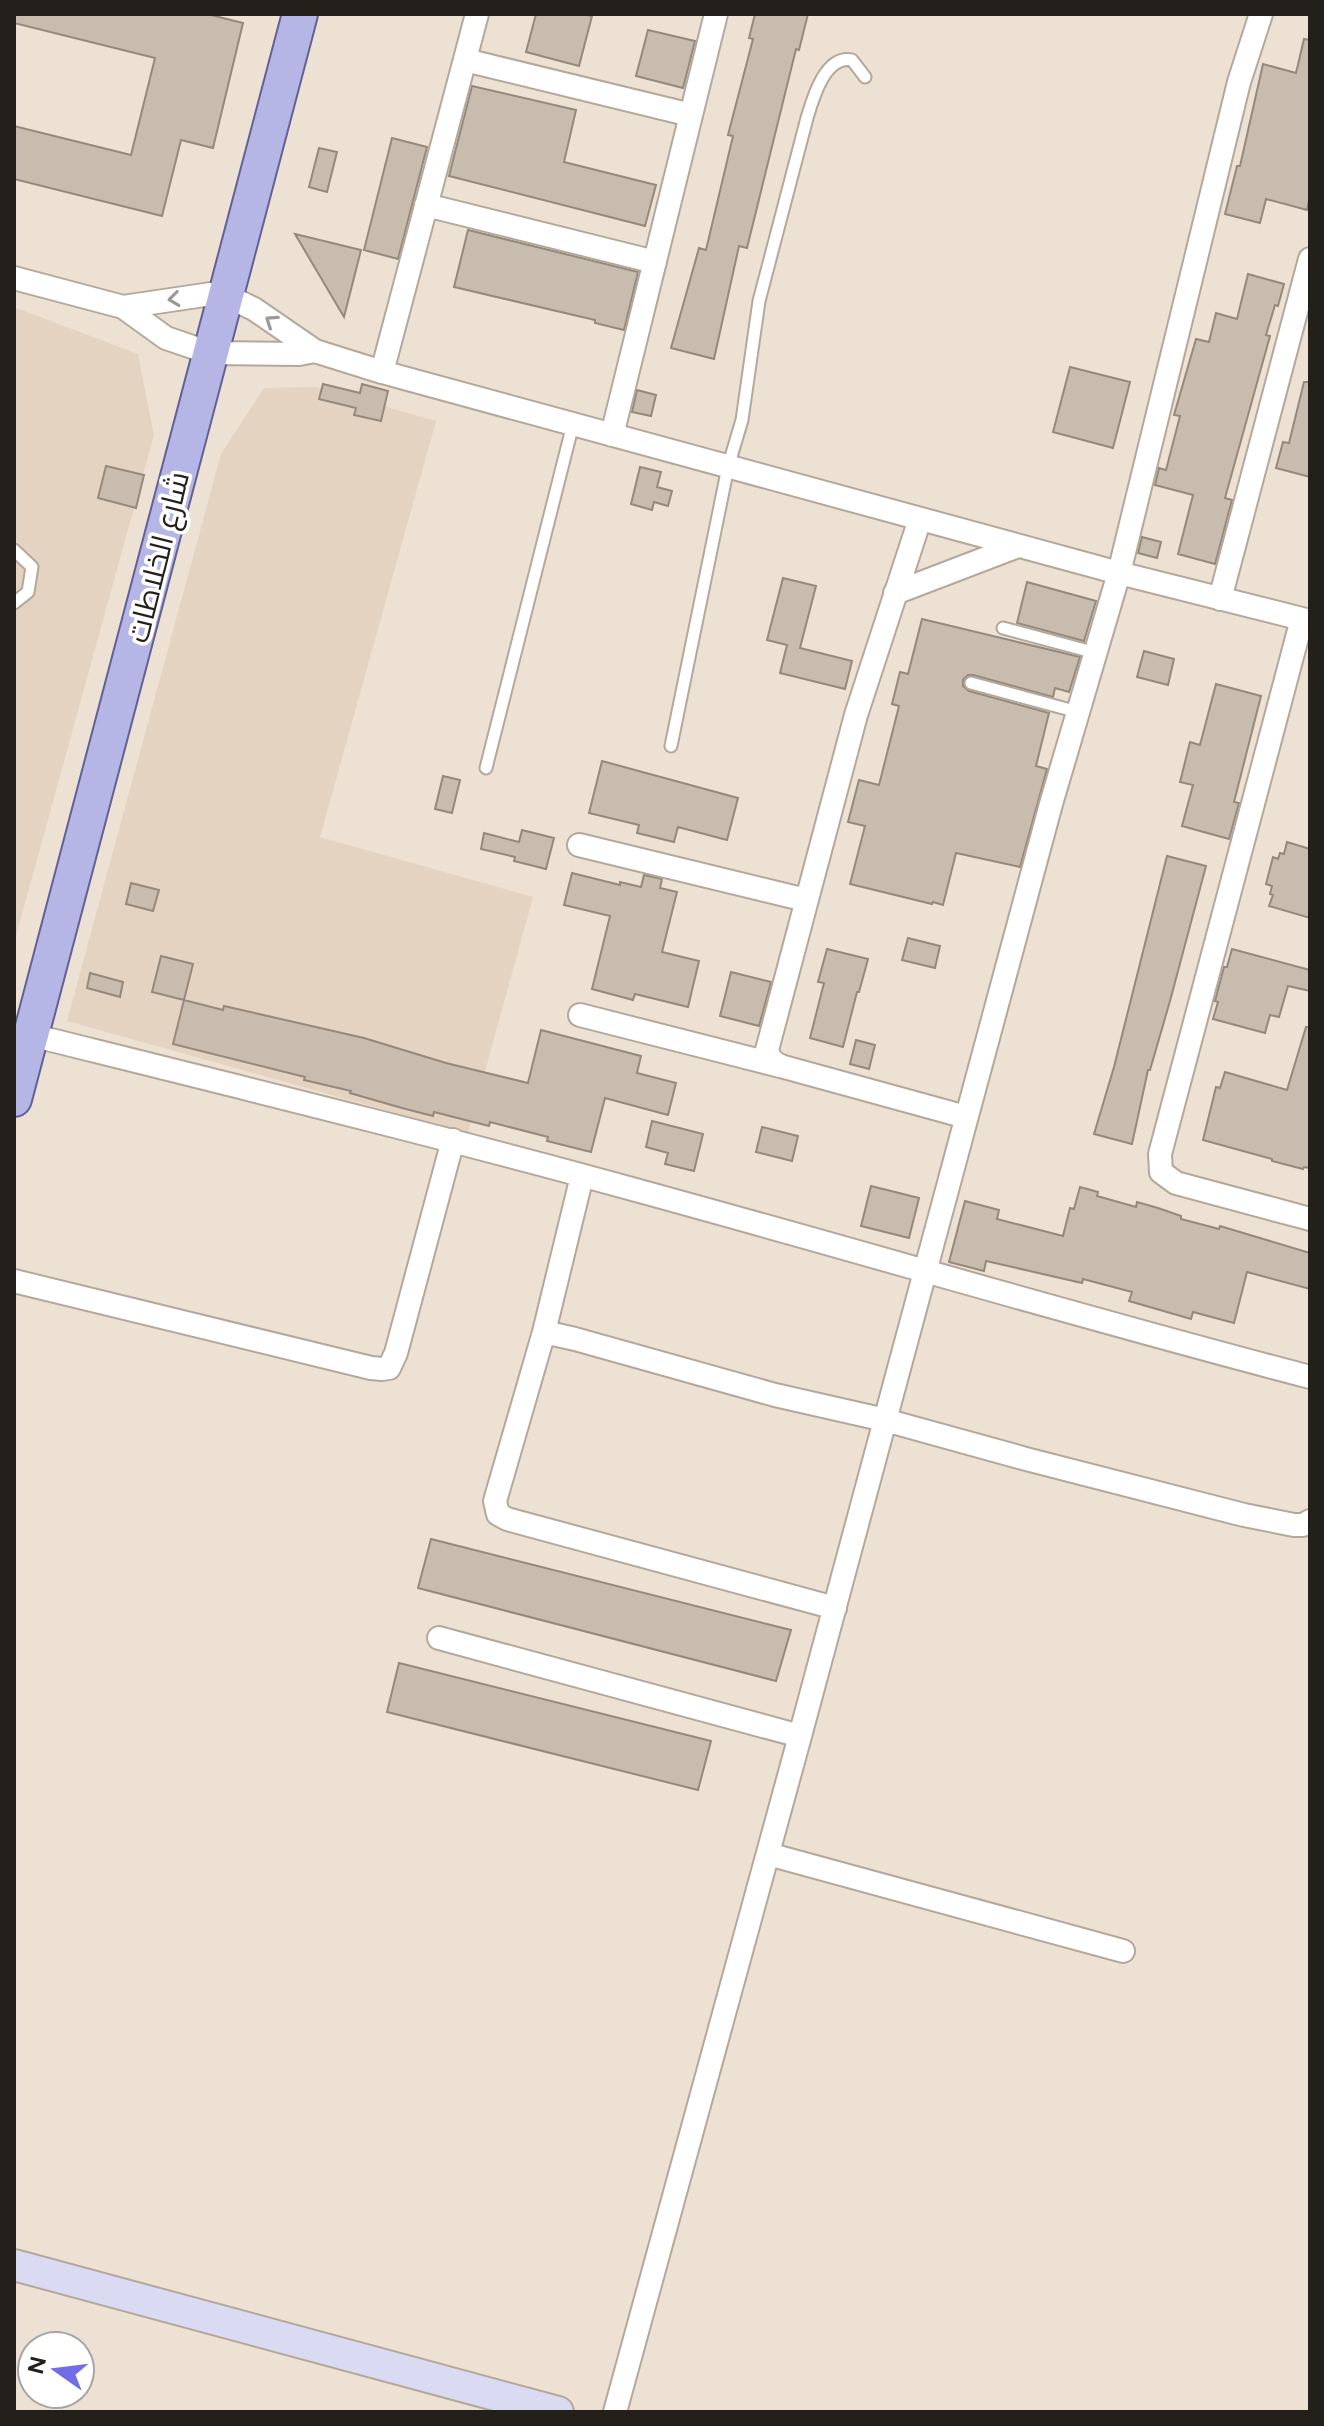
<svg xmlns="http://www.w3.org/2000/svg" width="1324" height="2426" viewBox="0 0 1324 2426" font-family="Figtree,Cairo,sans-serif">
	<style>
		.built { fill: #e4d3c0 }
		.building { fill: #c8bcaf; stroke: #94897c; stroke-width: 2 }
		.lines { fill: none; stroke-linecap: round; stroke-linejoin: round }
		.lane-casing { stroke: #b4a89b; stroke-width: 15 }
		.street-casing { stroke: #b4a89b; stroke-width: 26 }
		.secondary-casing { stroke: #b4a89b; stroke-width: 34 }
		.primary-casing { stroke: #616194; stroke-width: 38 }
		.lane { stroke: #fff; stroke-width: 11 }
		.street { stroke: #fff; stroke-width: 22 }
		.secondary { stroke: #dadaf2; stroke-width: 30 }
		.primary { stroke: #b5b6e6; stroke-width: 34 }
		.oneway { stroke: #9c9a98 }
		.labels { text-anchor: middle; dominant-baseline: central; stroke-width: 7; stroke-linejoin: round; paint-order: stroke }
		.street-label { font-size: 30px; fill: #231f1a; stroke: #fff }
	</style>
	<rect width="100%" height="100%" fill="#ede1d3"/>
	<path class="built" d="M14,307l124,47 16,81 -140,508z
		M316,387l120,34 -116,416 213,60 -65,236 -401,-112 154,-567 43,-66z"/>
	<path class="building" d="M14,14h193l36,9 -30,125 -32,-8 -19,76 -148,-37v-53l117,29 24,-97 -141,-35z
		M536,14h47l9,2 -13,50 -53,-14z
		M755,14h53l-9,36 -3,-1 -49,199 -8,-2 -25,113 -43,-11 28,-100 7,2 27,-114 -5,-1 25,-96 -4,-1z
		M648,30l47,11 -12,47 -47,-12z
		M1304,39l6,1v156l-3,14 -41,-11 -6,24 -35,-9 12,-48h3l23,-102 33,9z
		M472,86l104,24 -12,52 92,23 -11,41 -196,-50z
		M392,138l35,9 -29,112 -34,-9z
		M319,148l18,4 -10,40 -18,-5z
		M468,230l170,42 -14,58 -29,-7v-3l-141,-33z
		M295,234l66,16 -17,67z
		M1248,274l36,10 -6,22 -3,-1 -9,30 4,1 -45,162 7,2 -17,64 -37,-10 15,-59 -38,-10 4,-17 7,2 14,-54 -6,-1 22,-76 13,3 7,-29 21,6z
		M1070,367l60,15 -17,66 -60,-16z
		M1304,382h6v95l-34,-9 7,-26 6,1z
		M323,384l37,9 2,-9 26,7 -7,30 -27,-6 2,-7 -37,-9z
		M637,390l19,5 -5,21 -19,-4z
		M106,466l38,9 -8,33 -38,-10z
		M640,467l21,5 -4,15 15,4 -4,15 -14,-4 -2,8 -21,-6z
		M1142,537l19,5 -4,16 -19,-5z
		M783,578l33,8 -16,62 52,13 -7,28 -65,-16 7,-28 -20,-5z
		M1027,582l69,19 -12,40 -67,-18z
		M922,619l158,38 -11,35 -14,-4 -2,9 -80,-22h-5l-5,5v6l6,5 80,22 -13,53 11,3 -27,98 -64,-14 -13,52 -10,-3 -1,2 -82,-20 15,-58 -17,-4 11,-42 20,5 20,-79 -7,-2 8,-32 8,2z
		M1144,651l30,8 -6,26 -31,-8z
		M1216,684l45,12 -27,106 5,1 -10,36 -47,-13 11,-41 -13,-3 10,-40 10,3z
		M602,761l136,37 -11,42 -49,-13 -4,15 -37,-9 2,-8 -50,-12z
		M443,776l17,4 -8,33 -17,-4z
		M522,830l32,8 -8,31 -32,-8 1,-4 -34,-8 3,-16 35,9z
		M1287,842l23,7v69l-41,-12 4,-11 -3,-1 2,-8 -6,-2 7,-27 5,2 2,-6 4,1z
		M1167,856l39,10 -36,135 -20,69h-2l-16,74 -38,-10 20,-67z
		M572,873l48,12v-3l21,5 3,-12 18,4 -2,9 17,4 -15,60 37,9 -11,46 -53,-13 -2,6 -41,-11 18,-73 -46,-11z
		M131,883l28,7 -6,21 -27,-7z
		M908,938l32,8 -5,22 -33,-8z
		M827,949l41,10 -9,33h-2l-14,55 -33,-9 14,-55 -6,-1z
		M1232,949l78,21v21l-22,-5 -9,31 -9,-2 -5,18 -52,-14 5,-17 -3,-1 9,-34h3z
		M161,956l32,8 -9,36 -32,-8z
		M731,972l40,10 -12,44 -39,-10z
		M90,973l33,9 -3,15 -33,-9z
		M184,1000l39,10 1,-4 140,32 82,25 82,20 13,-53 100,26 -4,17 39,10 -8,32 -63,-17 -14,54 -44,-11 1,-4 -58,-15 -1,4 -55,-14 -1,4 -31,-8 -52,-15 1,-2 -47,-11 1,-3 -132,-33z
		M1306,1027h4v141l-6,-1 -1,2 -31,-8v-2l-69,-19 13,-53 4,1 5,-16 62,18z
		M856,1040l19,5 -6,24 -19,-5z
		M652,1121l51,13 -9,37 -29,-7 3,-11 -22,-6z
		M762,1127l36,9 -6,25 -36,-9z
		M871,1186l48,12 -10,40 -48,-12z
		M1080,1187l18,5 -1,4 39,11 1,-5 21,6 23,8v3l38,10 1,-3 90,27v36l-63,-17 -13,51 -41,-11 -2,7 -62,-18 3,-9 -49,-13 -1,4 -96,-22 -2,10 -35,-9 16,-61 34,9 -2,9 66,17 7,-28 4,1z
		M431,1539l360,91 -15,51 -358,-93z
		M399,1663l312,78 -13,49 -311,-78z"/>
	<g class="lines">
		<defs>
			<path id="lane" d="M14,550l18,17 -4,25 -14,11
				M1003,628l93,25
				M971,683l107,29
				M671,746l57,-279 14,-47 17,-119 48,-183c6,-20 18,-63 45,-58l13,17
				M486,768l87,-344"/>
			<path id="street" d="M465,60l226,55
				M426,205l229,57
				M14,278l109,29 43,31 44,15 89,1 16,-3
				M123,307l88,-13 14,1 29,14 61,42 67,21 737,201 191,48
				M382,372l95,-358
				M612,435l104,-421
				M920,519l-64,196 -89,335c3,10 7,14 17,17l182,50
				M895,593l123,-47
				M1220,599l90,-340
				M1302,619l-142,535 1,18 15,11 134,36
				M579,845l227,55
				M580,1015l200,51
				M31,1035c205,51 409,101 612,157 223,61 444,127 667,185
				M582,1176l-38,156 -49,169 3,13 9,5 328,89
				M14,1281l357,87 11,1 7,-1 7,-15 57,-213
				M544,1332l31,7 200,56 110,25 141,39 218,56 50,10h9l7,-4
				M439,1638l361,98
				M768,1854l355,97
				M615,2412l185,-676 251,-932 68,-231 120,-491 22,-68"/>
			<path id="secondary" d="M14,2265l544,147"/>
			<path id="primary" d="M14,1099l286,-1085"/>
		</defs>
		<use href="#lane" class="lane-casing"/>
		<use href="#street" class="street-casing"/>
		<use href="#secondary" class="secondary-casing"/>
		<use href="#primary" class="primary-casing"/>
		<use href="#lane" class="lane"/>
		<use href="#street" class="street"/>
		<use href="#secondary" class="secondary"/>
		<use href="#primary" class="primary"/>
	</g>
	<defs><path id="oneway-chevron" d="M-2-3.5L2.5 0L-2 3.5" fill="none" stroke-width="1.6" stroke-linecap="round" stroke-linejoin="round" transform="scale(2)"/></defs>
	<g class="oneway">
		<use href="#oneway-chevron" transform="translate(174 299) rotate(173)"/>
		<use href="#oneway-chevron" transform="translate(271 321) rotate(-146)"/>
	</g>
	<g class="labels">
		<g class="street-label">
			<text transform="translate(158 557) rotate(-76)">شارع الخلاطات</text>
		</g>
	</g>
	<rect width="1324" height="2426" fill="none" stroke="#231f1a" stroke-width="32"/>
	<g transform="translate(56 2370) rotate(284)"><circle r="38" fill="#ffffff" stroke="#a7a5a3" stroke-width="2"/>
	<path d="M0-6L14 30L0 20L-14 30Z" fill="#726ce6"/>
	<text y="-12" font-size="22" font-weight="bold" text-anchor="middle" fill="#231f1a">N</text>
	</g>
</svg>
